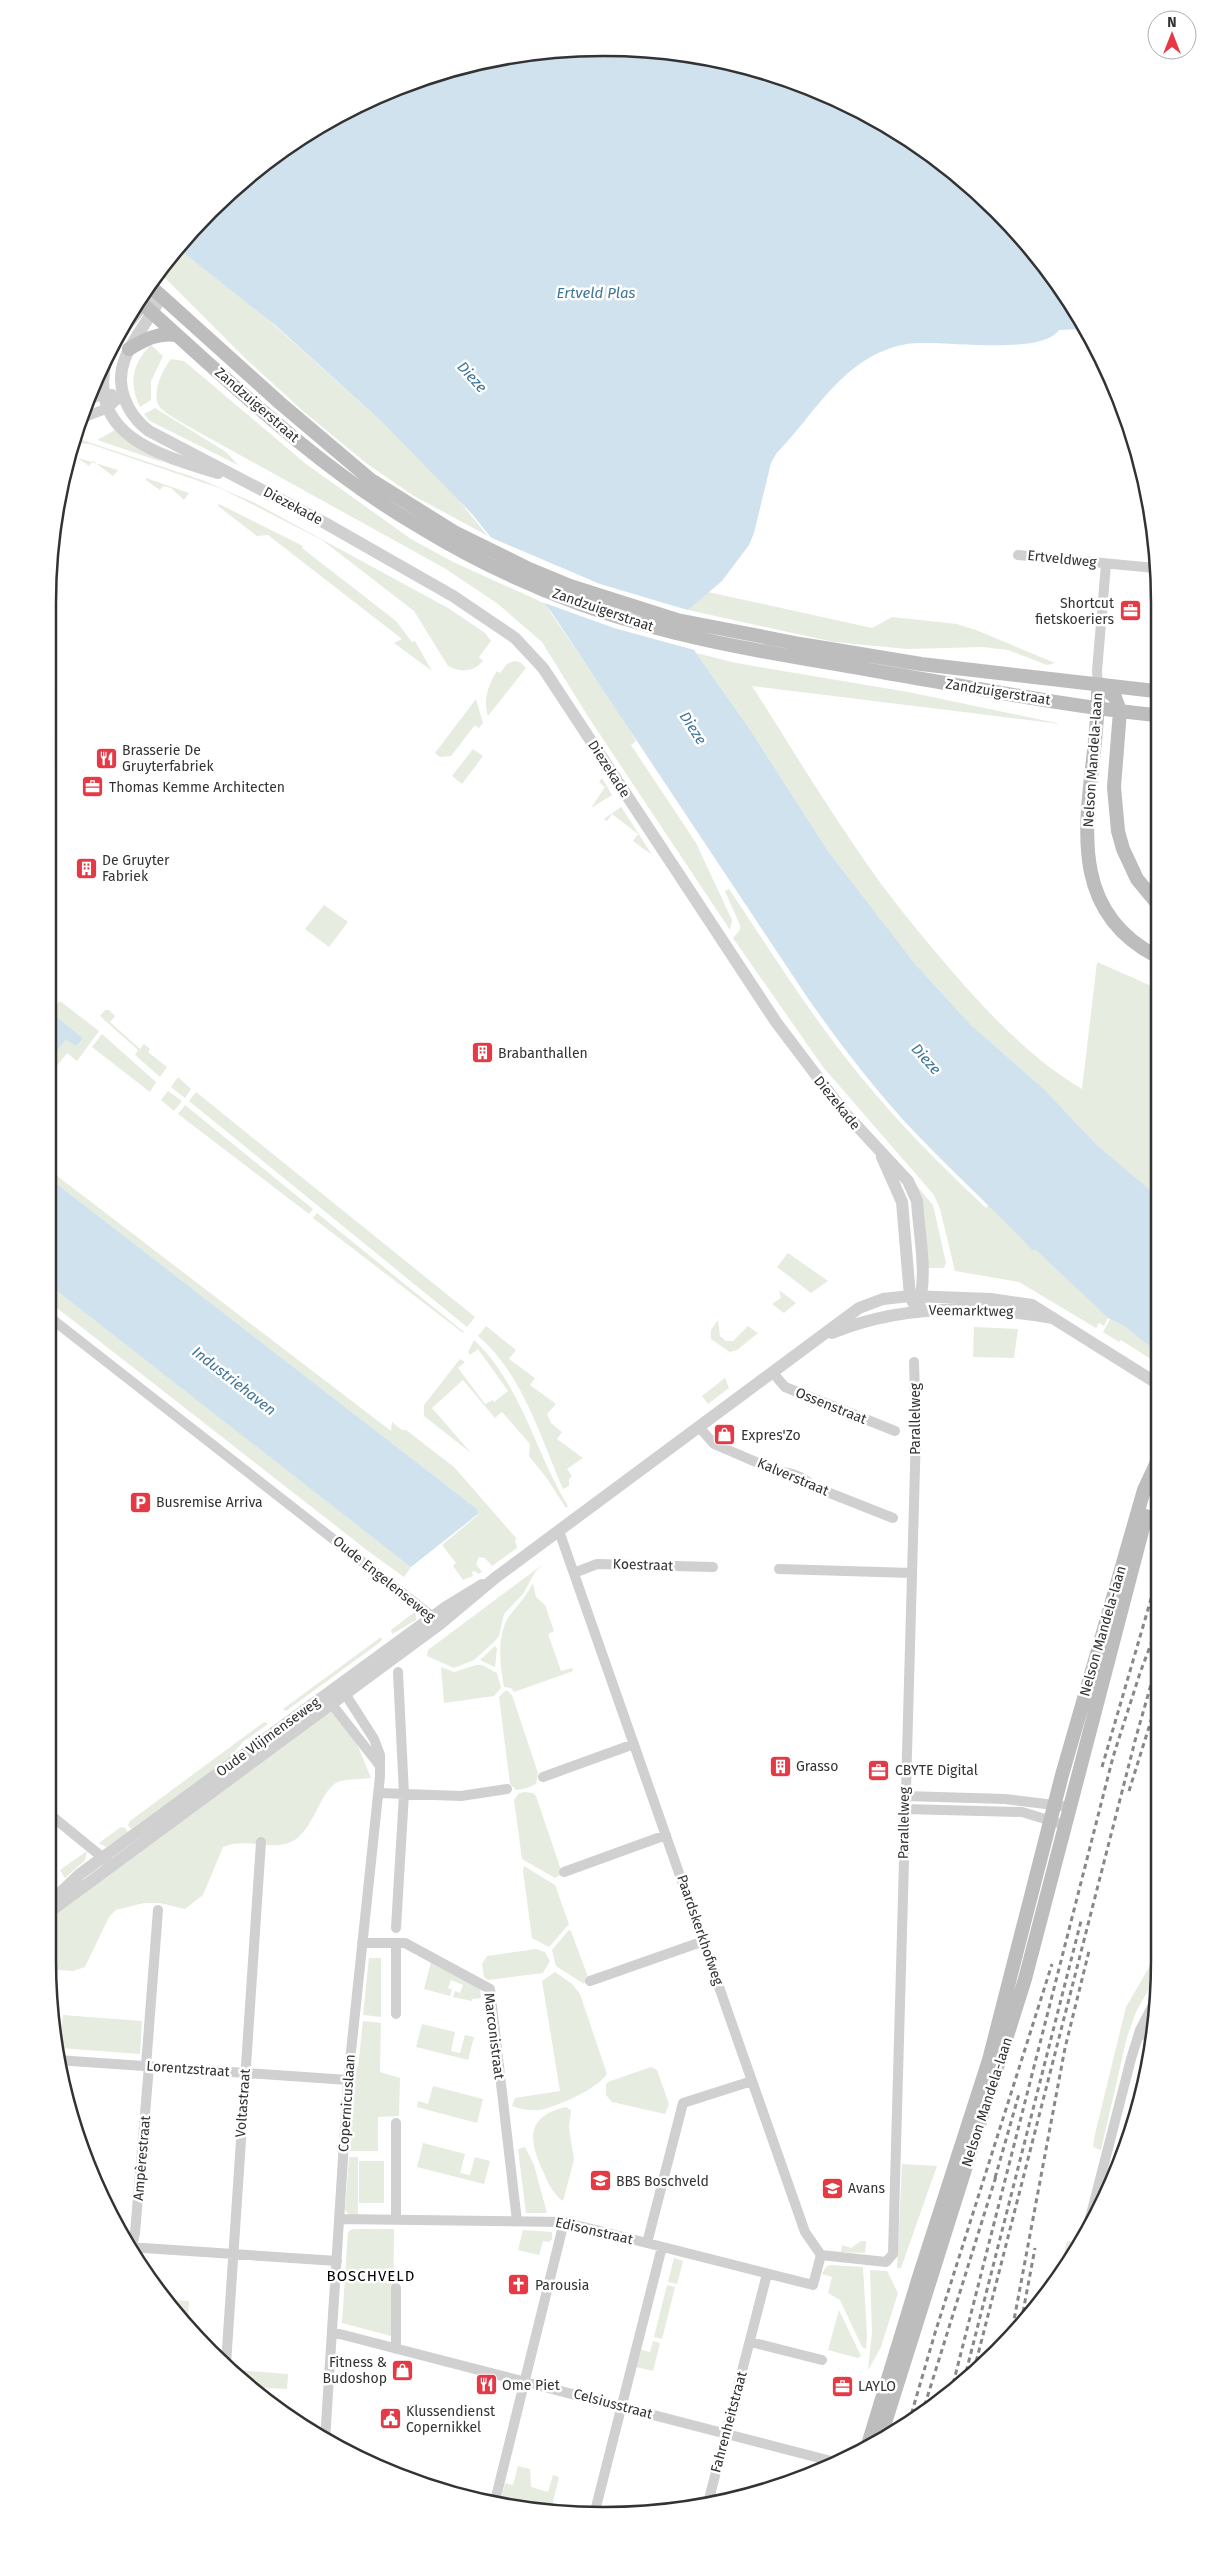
<svg xmlns="http://www.w3.org/2000/svg" width="1207" height="2563" viewBox="0 0 1207 2563" font-family="'Fira Sans',sans-serif">
	<style>
		.green { fill: #e6ecdf }
		.water { fill: #cfe2ee }
		.pier { fill: #fff }
		.lines { fill: none; stroke-linecap: round; stroke-linejoin: round }
		.minor { stroke: #d0d0d0; stroke-width: 10 }
		.tertiary { stroke: #d0d0d0; stroke-width: 12 }
		.secondary { stroke: #bdbdbd; stroke-width: 14 }
		.rail { stroke: #888; stroke-width: 3; stroke-dasharray: 5 4; stroke-linecap: butt }
		.labels { text-anchor: middle; dominant-baseline: central; stroke-width: 5; stroke-linejoin: round; paint-order: stroke }
		.street-label { font-size: 14px; fill: #333; stroke: #fff }
		.poi-label { font-size: 14px; fill: #333; stroke: #fff; text-anchor: start }
		.water-label { font-size: 15px; font-style: italic; fill: #3f7597; stroke: #fff }
		.neighbourhood-label { font-size: 15px; letter-spacing: 1px; fill: #000; stroke: #fff }
		.rim { fill: none; stroke: #333; stroke-width: 2.5 }
	</style>
	<rect width="100%" height="100%" fill="#fff"/>
	<path class="green" d="M179,249l75,58 127,114 65,64 42,51 -74,-40 -48,-33 -63,-52 -57,-52 -87,-87z
		M151,345l12,11 -12,25v19l-11,7c-12,-24 -7,-45 11,-62z
		M171,359l13,2 122,103 105,75 42,23 91,41 81,118 11,20 -5,4 65,98 36,77 -2,10 -141,-212 -47,-76 -44,-38 -52,-35 -244,-135c-11,-7 -37,-19 -43,-28 -8,-13 4,-37 12,-47z
		M155,408l71,44 12,13 -88,-44 -6,-7z
		M115,430l15,13 35,20 -68,-23z
		M76,438l126,42 53,23 193,105 37,25 6,8 -12,16 4,4c-10,11 -22,12 -35,5l-34,-55 -92,-71 -100,-51 -132,-45 -16,-1z
		M78,458l40,12 -5,6 -20,-15 -4,5z
		M146,478l43,15 -5,7 -13,-12 -8,-2 -3,4 -14,-10z
		M219,504l84,42 -1,2 94,73 16,21 3,-1 17,30 -38,-28 8,-4 -134,-104 -11,1 -39,-30z
		M708,592l164,36 20,-11 65,7 19,6 79,33 -8,2 -39,-15 -25,-3 -76,2 -73,-7 -146,-32z
		M696,653l40,10 172,29 153,32 -309,-38c35,55 69,111 106,165 29,44 64,85 98,125 36,41 78,85 126,113l15,-127 59,26 1,208 -61,-52 -52,-55 -73,-64 -55,-60 -88,-114 -79,-123z
		M514,661l6,1 6,6 -38,48c-5,-16 0,-31 9,-45l3,2 7,-9z
		M476,699l7,24 -4,5 -4,-3 -24,31 -11,1 -5,-4z
		M473,749l10,7 -21,28 -10,-8z
		M602,778l10,17 -21,13 14,-21 -6,-5z
		M621,807l1,1 30,47 -19,-14 5,-7 -26,-20 -5,7 -3,-2z
		M729,889c47,70 92,143 148,207 34,40 71,76 109,112l3,-4 44,46 2,-2 73,70 -4,8 -5,-3 -3,5 -77,-46 -64,-11 -15,-62 -6,-14 -111,-128 -90,-129 7,-8v-5l-15,-34z
		M324,905l24,17 -19,25 -24,-18z
		M48,999l8,6 4,-4 39,30 -22,30 -10,-8 -19,24v-15l18,-24h17l-35,-28z
		M105,1010h4l6,6 -5,6 30,27 4,-5 6,5 -2,3 19,15 -7,10 -25,-22 3,-5 -38,-34z
		M102,1034l54,48 -6,10 -58,-45z
		M178,1077l13,12 -6,9 -14,-11z
		M168,1091l14,10 -8,10 -13,-11z
		M196,1092l279,225 -8,10 -278,-226z
		M185,1105l128,104 -4,5 -131,-100z
		M48,1169l343,262 1,-9 10,8h4l48,37 63,72 -2,1 2,8 -25,18 -7,-8 -6,-1 -3,7 6,8 -4,2 -3,-3 -3,1 1,4 -10,4 -10,-14 3,-3 -14,-18 36,-30 -1,-6 -429,-332z
		M916,1185l17,20 13,58 -2,5h-19z
		M317,1213l147,119 -1,1 -150,-115z
		M788,1253l40,28 -17,12 -34,-26z
		M48,1284l351,273 12,10 -7,10 -36,-26 -320,-250z
		M779,1290l17,13 -12,10 -12,-9 9,-6z
		M1110,1319l14,7 33,26v11l-36,-23 -2,2 -16,-10z
		M718,1320l2,16 6,5h7l15,-15 10,7 -21,17 -7,2 -19,-13v-9z
		M486,1326l30,24 -7,9 26,19 -5,7 26,19 -9,10 4,9 11,9 -5,7 26,19 -16,11 5,7 -3,3v7l-6,3c-22,-51 -41,-116 -85,-153z
		M974,1327l44,2 -4,29 -41,-1z
		M474,1340c48,45 61,113 94,166l-2,2 -20,-31 -17,-21 1,-12 -28,-32 -7,6 -32,-38 -31,28 39,45 -47,-37v-11l36,-46 5,3 -7,6 27,36 8,-4 1,2 14,-11 -30,-42 -8,6 -2,-3z
		M725,1378l4,10 -21,16 -6,-8z
		M542,1565l-7,7 -12,22 -19,20 -5,22 -5,6 -20,18 -20,8 -27,-12 1,-6z
		M533,1583l3,14 9,8 9,26 -6,3 13,37 11,-3 1,3 -59,21 -3,-4 -7,-1c-4,-22 -8,-53 6,-72 9,-11 17,-20 23,-32z
		M416,1611v9l-24,14 -1,-4z
		M381,1637l1,3 -3,3 -93,68 -3,-2z
		M495,1646l2,3 -2,18 -15,-7z
		M476,1665h6l15,8 4,15 -7,8 -50,7 -3,-36 13,5z
		M506,1690l6,5 26,78 -2,11 -9,4 -11,2 -6,-6 -11,-87z
		M332,1711l25,33 14,34c-10,1 -21,1 -31,3 -19,5 -26,51 -49,61 -20,9 -46,-5 -68,5l-20,48 -18,14 -25,-6h-16l-28,7 -7,7 -24,50 -12,4 -25,-2v-49z
		M264,1722l4,2 -25,18 -15,17 -97,70 -3,-4 2,-4z
		M525,1792l8,1 3,3 25,74 -1,5 -5,3 -33,-19 -8,-59 5,-7z
		M121,1827l4,1 3,4 -22,15 -7,-4z
		M87,1851l-2,9 -20,18 -5,-8z
		M524,1866l31,19 14,39 -20,23 -17,-9 -9,-67z
		M569,1930l2,1 17,46 -4,7 -28,-18 -4,-16z
		M536,1949l9,3 5,9 -7,12 -55,7 -4,-3 -2,-13 5,-8z
		M1159,1950l-1,22 -22,40 -9,25 -26,113 -8,-3 2,-13 31,-127z
		M369,1958h12v59l-18,-2z
		M431,1962l49,24 1,12 -9,1v2l-19,-4 2,-6 5,2 3,-8 -12,-5 -3,8 4,2 -2,6 -26,-7z
		M555,1972l17,12 8,10 27,80c-10,15 -50,33 -68,36 -9,1 -19,-1 -27,-4l3,-8 45,-7 -18,-110z
		M63,2015l79,6 -2,33 -80,-6z
		M363,2021l18,2 -1,49 20,6 -1,38 -21,1v34h-29l6,-80 3,-4z
		M422,2024l33,8 -4,19 9,2 5,-18 9,2 -6,23 -52,-13z
		M651,2067l6,3 12,34 -4,10 -53,-12 -6,-7v-10l2,-3z
		M433,2086l50,13 -6,24 -60,-16 1,-6 10,3z
		M566,2107l5,3 -2,17 5,33 -11,41c-10,-6 -16,-21 -21,-32 -14,-31 -15,-53 24,-62z
		M423,2143l42,11 -5,19 10,2 5,-18 15,4 -6,23 -67,-17z
		M525,2147l9,18 13,48h-21l-8,-64z
		M349,2157h9v59l-8,-1 -5,-5z
		M359,2161h25v42h-25z
		M902,2164l35,2 -36,102h-4z
		M352,2229h42l-1,105 -2,2 -49,-13 6,-91z
		M523,2230l29,2v7l-3,3 -6,-1 -4,14 -21,-5z
		M861,2241h5l-1,12 -24,-1 1,-7 9,3z
		M1067,2241l12,2 -21,35z
		M674,2258l9,3 -6,23 -9,-2z
		M830,2265l33,2 4,68 -1,14 -4,-2 -22,-47 -12,-7 4,-16 -10,-3 4,-7z
		M870,2270l17,1 11,22 -17,54 -13,23 4,-37z
		M667,2285l8,2 -13,52 -8,-2z
		M166,2300l23,1 -1,16 -10,-1z
		M839,2310l22,46 -3,2 -30,-8z
		M653,2341l7,2 -7,28 -17,-4 5,-17 9,2z
		M238,2370l50,4 -1,15 -37,-2 -13,-12z
		M518,2466l12,3 1,18 17,5 5,-17 6,2 -8,33 -51,-5 5,-22 8,2z"/>
	<path class="water" d="M603,48l109,10 104,32 126,72 102,103 38,64 -23,1c-19,27 -119,9 -152,14 -63,11 -90,68 -131,110l-5,9 -17,70 -5,12 -27,36 -34,29 -5,14 13,29 53,75 79,123 88,114 55,60 73,64 52,55 61,52v156l-33,-26 -16,-8 -73,-69 -2,2c-41,-44 -86,-84 -127,-128 -37,-41 -70,-84 -101,-129l-253,-381 -80,-99 -91,-93 -106,-96 -96,-76 31,-38 84,-70 96,-51 105,-32z
		M48,1010l35,28 -7,8 -10,-7 -18,23z
		M48,1177l429,332 1,5 -67,53 -363,-283z"/>
	<path class="pier" d="M485,535l115,49 91,27 -5,13 12,27 -84,-23 -75,-27z"/>
	<g class="lines">
		<path class="minor" d="M87,401l17,-7h8
			M82,418l26,-10 15,-14
			M1018,555l137,13
			M1098,685l-1,-14 9,-107
			M48,1316l390,305
			M773,1373l12,14 110,44
			M700,1428l14,16 65,28c12,0 25,5 33,14l81,32
			M559,1531l246,701 16,23 65,7 7,-8 23,-822 -2,-70
			M779,1569l133,4
			M574,1573l23,-9 116,3
			M327,1698l53,68
			M543,1777l91,-33
			M379,1793l82,3 46,-7
			M905,1796l100,3 65,8
			M905,1809l117,3 43,13
			M48,1813l59,48
			M564,1872l102,-37
			M396,1928l8,-134 -6,-122
			M362,1943h43l85,46 27,232
			M396,1944v70
			M590,1981l114,-40
			M1140,2030l11,11
			M57,2060l291,20
			M146,2066l12,-156
			M396,2123v97
			M339,2219l225,3 249,63 8,-30
			M1088,2226l43,-167 9,-29 15,-29
			M647,2243l36,-140 69,-22
			M129,2247l208,14
			M131,2250l4,-17 14,-167
			M396,2288v61
			M332,2332l503,130
			M751,2342l71,18
			M226,2364l35,-522
			M325,2440l23,-360 32,-304v-21l-6,-16 -32,-50
			M708,2503l59,-229
			M494,2505l70,-283
			M594,2515l68,-268"/>
		<path class="tertiary" d="M161,296c-14,33 -51,61 -37,101 5,15 13,25 25,34l176,92 128,73 62,42 28,30 233,354 68,90 64,69 9,20c2,35 12,77 0,110
			M122,331l21,-26 9,-5
			M106,361c-19,76 57,95 112,112
			M882,1157l20,45 8,94 4,8
			M832,1333c70,-29 147,-28 221,-15
			M53,1900l27,-26 366,-267 36,-22
			M48,1913l392,-289 55,-46 364,-270 24,-9 27,-3 81,3 41,6 126,79"/>
		<path class="secondary" d="M149,285l131,118 91,77 83,52 75,37 41,17 107,34 123,24 121,20 234,27
			M138,300c90,80 177,166 282,227 72,44 152,78 233,100 77,21 156,32 234,46 89,15 178,33 268,42
			M129,349c15,-9 29,-17 47,-14
			M1098,685c3,95 -51,214 58,271
			M1099,685l16,12 5,14 -6,76 4,44 5,18 14,30 19,23
			M879,2442l146,-463 121,-463
			M867,2448l52,-171 70,-217 73,-285 82,-285 14,-30"/>
		<path class="rail" d="M1102,1767l56,-192
			M1129,1791l30,-96
			M995,2178l24,-84
			M1023,2312l12,-64
			M1011,2336l54,-288 24,-97
			M974,2370l162,-633 22,-77
			M964,2380l117,-459
			M951,2392l162,-635 27,-84 18,-48
			M922,2414l75,-241
			M909,2422l26,-89 117,-369"/>
	</g>
	<defs>
		<symbol id="office-square" viewBox="-11 -11 22 22"><rect x="-9" y="-9" width="18" height="18" rx="4" fill="#e63946" stroke="#fff"/><path d="M-6-3h4V-5.5h4V-3h4V5H-6ZM-1-4.5V-3h2v-1.5ZM-6 0V1H6V0Z" fill="#fff"/></symbol>
		<symbol id="restaurant-square" viewBox="-11 -11 22 22"><rect x="-9" y="-9" width="18" height="18" rx="4" fill="#e63946" stroke="#fff"/><path d="M-5-6h1v4h1v-4h1v4h1v-4h1v5L-1.5 .5V6h-2V.5L-5-1ZM5-6V6H3V1.5H1.5Q1.5-4 5-6Z" fill="#fff"/></symbol>
		<symbol id="building-square" viewBox="-11 -11 22 22"><rect x="-9" y="-9" width="18" height="18" rx="4" fill="#e63946" stroke="#fff"/><path d="M-4-6H4V6H1V3H-1V6H-4ZM-2.5-4.3h1.7v1.8h-1.7ZM.8-4.3h1.7v1.8H.8ZM-2.5-1h1.7V.8h-1.7ZM.8-1h1.7V.8H.8Z" fill="#fff"/></symbol>
		<symbol id="shop-square" viewBox="-11 -11 22 22"><rect x="-9" y="-9" width="18" height="18" rx="4" fill="#e63946" stroke="#fff"/><path d="M-5-2.5h2.3a2.7 3.5 0 0 1 5.4 0H5L5.5 6h-11ZM-1.5-2.5h3a1.5 2.3 0 0 0-3 0Z" fill="#fff"/></symbol>
		<symbol id="parking-square" viewBox="-11 -11 22 22"><rect x="-9" y="-9" width="18" height="18" rx="4" fill="#e63946" stroke="#fff"/><path d="M-3.5-5.5H1a3.5 3.5 0 0 1 0 7H-1V5.5H-3.5ZM-1-3.4V-.6H.8a1.4 1.4 0 0 0 0-2.8Z" fill="#fff"/></symbol>
		<symbol id="school-square" viewBox="-11 -11 22 22"><rect x="-9" y="-9" width="18" height="18" rx="4" fill="#e63946" stroke="#fff"/><path d="M0-5L7-2L0 1L-7-2ZM-4 1L0 2.5L4 1V4Q0 6-4 4Z" fill="#fff"/></symbol>
		<symbol id="university-square" viewBox="-11 -11 22 22"><rect x="-9" y="-9" width="18" height="18" rx="4" fill="#e63946" stroke="#fff"/><path d="M0-5L7-2L0 1L-7-2ZM-4 1L0 2.5L4 1V4Q0 6-4 4Z" fill="#fff"/></symbol>
		<symbol id="church-square" viewBox="-11 -11 22 22"><rect x="-9" y="-9" width="18" height="18" rx="4" fill="#e63946" stroke="#fff"/><path d="M-1.2-6h2.4v3.5h3.3v2.4h-3.3V6h-2.4V-.1h-3.3v-2.4h3.3Z" fill="#fff"/></symbol>
		<symbol id="civic-square" viewBox="-11 -11 22 22"><rect x="-9" y="-9" width="18" height="18" rx="4" fill="#e63946" stroke="#fff"/><path d="M-.6-6.5H3V-4.5H.6V-3L4-1V1h2V6H-6V1h2V-1L-.6-3ZM-1.2 2.5V6h2.4V2.5Z" fill="#fff"/></symbol>
	</defs>
	<g fill-rule="evenodd">
		<use href="#office-square" x="1118" y="598" width="25" height="25"/>
		<use href="#restaurant-square" x="94" y="746" width="25" height="25"/>
		<use href="#office-square" x="80" y="774" width="25" height="25"/>
		<use href="#building-square" x="74" y="856" width="25" height="25"/>
		<use href="#building-square" x="470" y="1040" width="25" height="25"/>
		<use href="#shop-square" x="712" y="1422" width="25" height="25"/>
		<use href="#parking-square" x="128" y="1490" width="25" height="25"/>
		<use href="#building-square" x="768" y="1754" width="25" height="25"/>
		<use href="#office-square" x="866" y="1758" width="25" height="25"/>
		<use href="#school-square" x="588" y="2168" width="25" height="25"/>
		<use href="#university-square" x="820" y="2176" width="25" height="25"/>
		<use href="#church-square" x="506" y="2272" width="25" height="25"/>
		<use href="#shop-square" x="390" y="2358" width="25" height="25"/>
		<use href="#restaurant-square" x="474" y="2372" width="25" height="25"/>
		<use href="#office-square" x="830" y="2374" width="25" height="25"/>
		<use href="#civic-square" x="378" y="2406" width="25" height="25"/>
	</g>
	<g class="labels">
		<g class="street-label">
			<text transform="translate(257 405) rotate(41)">Zandzuigerstraat</text>
			<text transform="translate(293 506) rotate(28)">Diezekade</text>
			<text transform="translate(1062 559) rotate(6)">Ertveldweg</text>
			<text transform="translate(603 610) rotate(19)">Zandzuigerstraat</text>
			<text transform="translate(998 692) rotate(9)">Zandzuigerstraat</text>
			<text transform="translate(1093 760) rotate(-86)">Nelson Mandela-laan</text>
			<text transform="translate(609 769) rotate(57)">Diezekade</text>
			<text transform="translate(837 1103) rotate(51)">Diezekade</text>
			<text transform="translate(971 1311) rotate(1)">Veemarktweg</text>
			<text transform="translate(831 1406) rotate(22)">Ossenstraat</text>
			<text transform="translate(915 1419) rotate(-90)">Parallelweg</text>
			<text transform="translate(793 1477) rotate(23)">Kalverstraat</text>
			<text transform="translate(643 1565) rotate(2)">Koestraat</text>
			<text transform="translate(384 1579) rotate(39)">Oude Engelenseweg</text>
			<text transform="translate(1103 1631) rotate(-74)">Nelson Mandela-laan</text>
			<text transform="translate(268 1737) rotate(-36)">Oude Vlijmenseweg</text>
			<text transform="translate(904 1823) rotate(-89)">Parallelweg</text>
			<text transform="translate(700 1930) rotate(71)">Paardskerkhofweg</text>
			<text transform="translate(494 2036) rotate(83)">Marconistraat</text>
			<text transform="translate(188 2069) rotate(4)">Lorentzstraat</text>
			<text transform="translate(987 2102) rotate(-72)">Nelson Mandela-laan</text>
			<text transform="translate(243 2103) rotate(-86)">Voltastraat</text>
			<text transform="translate(347 2103) rotate(-86)">Copernicuslaan</text>
			<text transform="translate(142 2158) rotate(-85)">Ampèrestraat</text>
			<text transform="translate(594 2231) rotate(13)">Edisonstraat</text>
			<text transform="translate(613 2404) rotate(15)">Celsiusstraat</text>
			<text transform="translate(729 2422) rotate(-75)">Fahrenheitstraat</text>
		</g>
		<g class="poi-label">
			<text x="1114" y="603" text-anchor="end">Shortcut<tspan x="1114" dy="16">fietskoeriers</tspan></text>
			<text x="122" y="750">Brasserie De<tspan x="122" dy="16">Gruyterfabriek</tspan></text>
			<text x="109" y="787">Thomas Kemme Architecten</text>
			<text x="102" y="860">De Gruyter<tspan x="102" dy="16">Fabriek</tspan></text>
			<text x="498" y="1053">Brabanthallen</text>
			<text x="741" y="1435">Expres'Zo</text>
			<text x="156" y="1502">Busremise Arriva</text>
			<text x="796" y="1766">Grasso</text>
			<text x="895" y="1770">CBYTE Digital</text>
			<text x="616" y="2181">BBS Boschveld</text>
			<text x="848" y="2188">Avans</text>
			<text x="535" y="2285">Parousia</text>
			<text x="387" y="2362" text-anchor="end">Fitness &amp;<tspan x="387" dy="16">Budoshop</tspan></text>
			<text x="502" y="2385">Ome Piet</text>
			<text x="858" y="2386">LAYLO</text>
			<text x="406" y="2411">Klussendienst<tspan x="406" dy="16">Copernikkel</tspan></text>
		</g>
		<g class="water-label">
			<text x="596" y="293">Ertveld Plas</text>
			<text transform="translate(472 377) rotate(48)">Dieze</text>
			<text transform="translate(693 728) rotate(57)">Dieze</text>
			<text transform="translate(926 1059) rotate(48)">Dieze</text>
			<text transform="translate(234 1381) rotate(38)">Industriehaven</text>
		</g>
		<g class="neighbourhood-label">
			<text x="371" y="2276">BOSCHVELD</text>
		</g>
	</g>
	<path d="M0 0H1207V2563H0ZM603 56H604A547 547 0 0 1 1151 603V1960A547 547 0 0 1 604 2507H603A547 547 0 0 1 56 1960V603A547 547 0 0 1 603 56Z" fill="#fff" fill-rule="evenodd"/>
	<path class="rim" d="M603 56H604A547 547 0 0 1 1151 603V1960A547 547 0 0 1 604 2507H603A547 547 0 0 1 56 1960V603A547 547 0 0 1 603 56Z"/>
	<g transform="translate(1172 35)"><circle r="24" fill="#ffffff" stroke="#adadad"/>
	<path d="M0-4L9 19L0 12L-9 19Z" fill="#e63946"/>
	<text y="-8" font-size="14" font-weight="bold" text-anchor="middle" fill="#333333">N</text>
	</g>
</svg>
